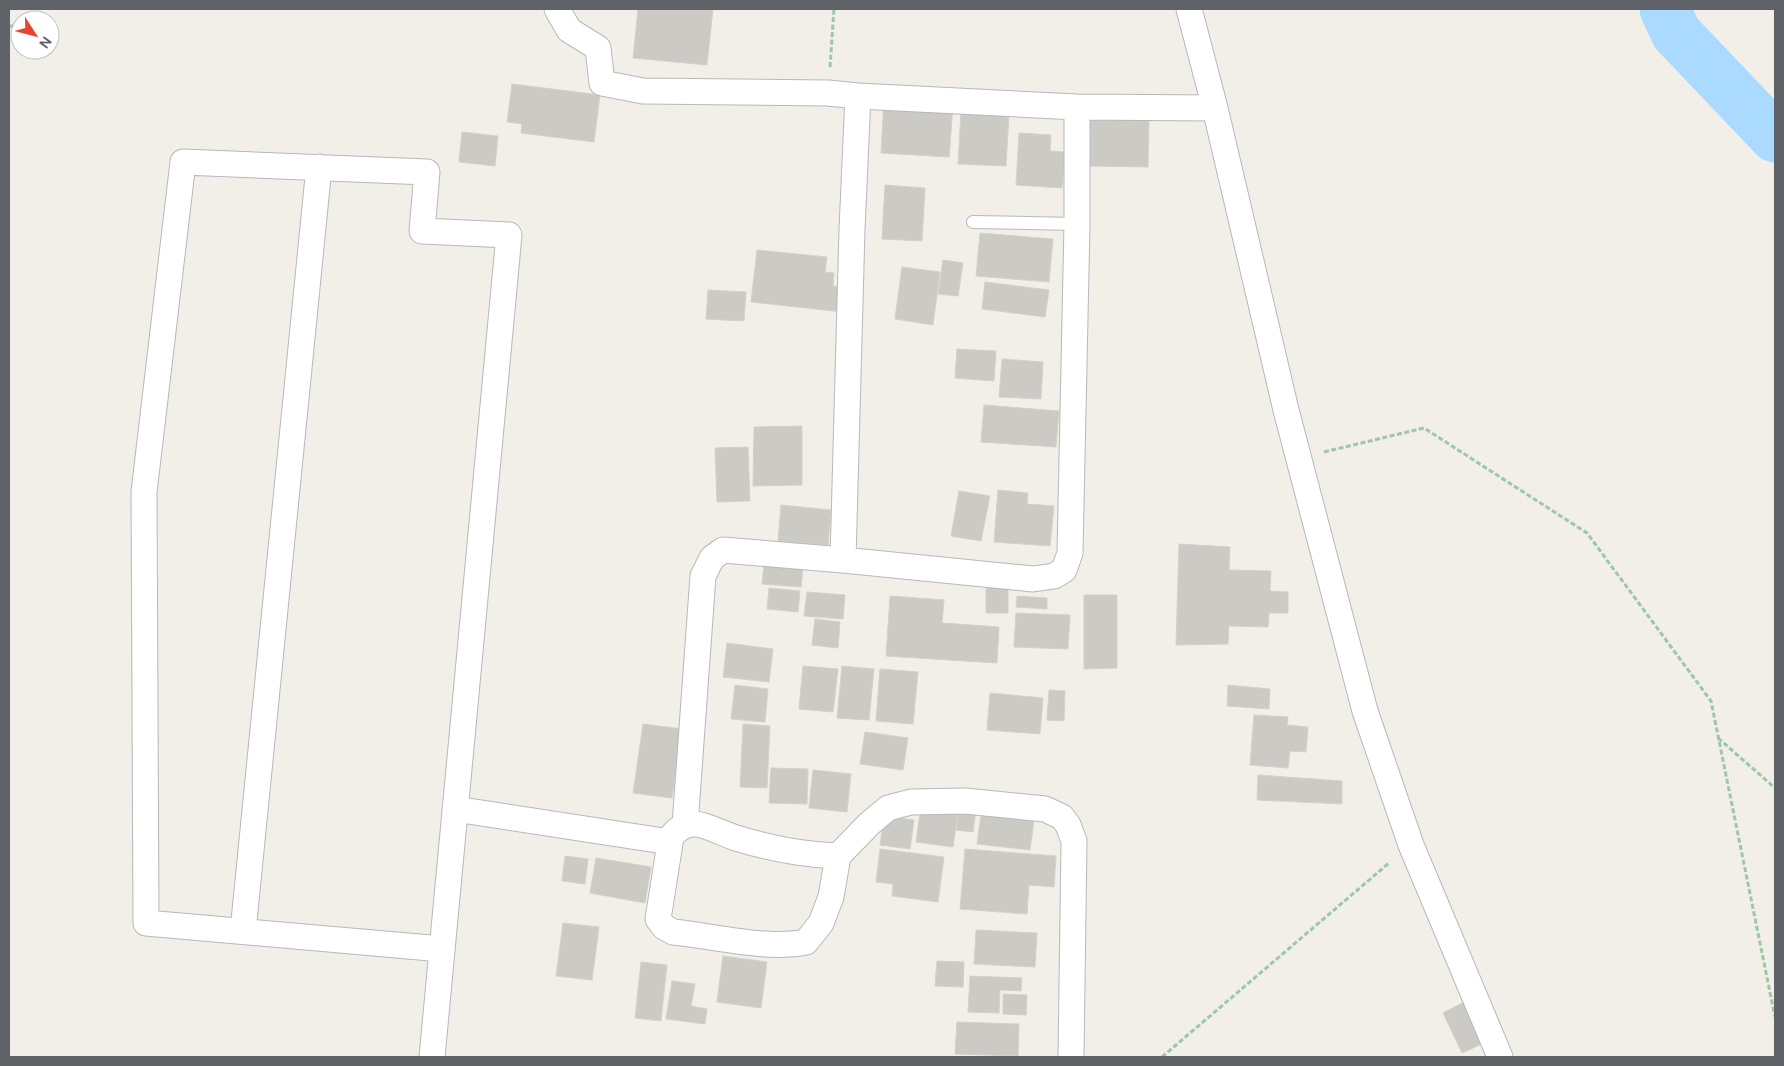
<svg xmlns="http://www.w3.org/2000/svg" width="1784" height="1066" viewBox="0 0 1784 1066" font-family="'DM Sans',sans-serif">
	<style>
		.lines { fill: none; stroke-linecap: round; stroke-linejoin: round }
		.river { stroke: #aadaff; stroke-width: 51 }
		.building { fill: #cccac5; stroke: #d6d1c6 }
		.lane-casing { stroke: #b5b8bc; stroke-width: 14 }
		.street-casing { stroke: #b5b8bc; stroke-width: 27 }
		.path { stroke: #9cc7a9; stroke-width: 3; stroke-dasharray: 5 2.5; stroke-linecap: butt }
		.lane { stroke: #fff; stroke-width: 12 }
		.street { stroke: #fff; stroke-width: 25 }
	</style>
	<rect width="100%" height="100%" fill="#f1efe8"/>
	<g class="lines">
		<path class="river" d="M1665,9l11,24 99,104"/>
	</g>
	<path class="building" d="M638,9h75l-6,56 -74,-7z
		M512,84l88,11 -6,47 -73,-9 1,-9 -15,-2z
		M884,101l69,4 -4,52 -68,-4z
		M961,111l48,2 -3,53 -48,-2z
		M1090,120l59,1 -1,46 -59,-1z
		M462,132l36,4 -3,30 -36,-4z
		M1019,133l32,2 -1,16 15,1 -3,36 -46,-3z
		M885,185l40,3 -3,53 -40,-2z
		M980,233l73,6 -4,43 -73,-6z
		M757,250l70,7 -2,15 9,1 -1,13 13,2 -3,24 -92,-10z
		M943,260l20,3 -5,33 -20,-2z
		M902,267l38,5 -7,53 -38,-6z
		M985,282l64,8 -4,27 -63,-8z
		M708,290l38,2 -2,29 -38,-2z
		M957,349l39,2 -2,30 -39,-3z
		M1002,359l41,3 -2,37 -42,-2z
		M984,405l75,6 -3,36 -75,-5z
		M802,426v59l-49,1 1,-59z
		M748,447l2,54 -33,1 -2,-54z
		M998,490l30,3 -1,11 27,2 -4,40 -56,-4z
		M959,491l31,5 -9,45 -30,-5z
		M781,505l50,5 -3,35 -50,-4z
		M1179,544l51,3 -1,23 42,1 -1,20 18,1v21h-19l-1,14 -39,-1 -1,18 -52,1z
		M765,554l39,4 -3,29 -39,-3z
		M986,580h22v33h-22z
		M769,588l31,3 -2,21 -31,-3z
		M807,592l38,3 -2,24 -39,-3z
		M1084,595h33v73l-33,1z
		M890,596l54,4 -2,23 57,4 -2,36 -111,-7z
		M1017,596l30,2v11l-31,-2z
		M1016,613l54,2 -2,34 -54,-2z
		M815,619l25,3 -2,26 -26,-3z
		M727,643l46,6 -4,33 -46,-5z
		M803,666l35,3 -5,43 -34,-3z
		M842,666l32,3 -5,51 -32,-2z
		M880,669l38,3 -5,52 -37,-3z
		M735,685l33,4 -3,33 -34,-3z
		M1228,685l42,4 -1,20 -42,-3z
		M1049,690l16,1 -1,30 -17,-1z
		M990,693l53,5 -3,36 -53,-4z
		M1254,715l34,2 -1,8 21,2 -2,25 -16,-1 -2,17 -38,-3z
		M643,724l39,5 -10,69 -39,-5z
		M743,724l27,2 -3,62 -27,-1z
		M865,732l43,6 -5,32 -43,-6z
		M771,768l37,1 -1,35 -38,-1z
		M813,770l38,4 -4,38 -38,-4z
		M1258,775l84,6v23l-85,-4z
		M921,806l37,5 -5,36 -37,-5z
		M982,807l53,6 -5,37 -53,-6z
		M959,808l17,2 -3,22 -17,-2z
		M884,816l30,4 -4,29 -30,-4z
		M880,849l64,8 -6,45 -46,-6 1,-12 -17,-2z
		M965,849l91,7 -2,31 -25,-2 -2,29 -67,-5z
		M565,856l23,3 -3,25 -23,-3z
		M596,858l55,9 -6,36 -55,-10z
		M563,923l36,4 -7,53 -36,-4z
		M976,930l61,3 -2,34 -61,-3z
		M723,956l44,6 -6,46 -44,-6z
		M937,961l27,1 -1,25 -28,-1z
		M641,962l26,3 -6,56 -26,-3z
		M970,976l52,2 -1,13 -21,-1 -1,23 -31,-1z
		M672,981l23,3 -4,22 16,3 -2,15 -39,-5z
		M1003,994l24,1 -1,20 -23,-1z
		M1464,1002l20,41 -22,10 -19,-40z
		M957,1022l62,2 -1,32 -63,-2z"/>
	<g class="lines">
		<defs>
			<path id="lane" d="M973,222l104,2"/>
			<path id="street" d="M557,9l12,21 29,18 4,35 41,8 185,2 30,3 219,11 138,1
				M1189,9l26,99 71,302 79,301 46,134 89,212
				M843,560l9,-331 6,-133
				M455,809l215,33
				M685,825l18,-249 9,-18 11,-8 120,10 190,19 21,-3 10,-6 6,-17 7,-329v-117
				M838,856c-35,-1 -69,-8 -102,-18 -13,-4 -26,-12 -40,-14 -11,-1 -19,5 -25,13l-13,82 6,8 9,5c41,4 92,18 133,10l15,-19 10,-26 7,-41 31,-32 19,-16 23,-6 54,-1 80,8 17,8 6,8 6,16 -3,216
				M243,931l76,-764
				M432,1057l77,-822 -87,-4 5,-59 -244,-10 -39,330 2,431 296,26"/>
		</defs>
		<use href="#lane" class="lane-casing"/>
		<use href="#street" class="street-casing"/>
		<path class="path" d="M9,26h6
			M830,67l4,-58
			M1324,452l100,-24 163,105 124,168 64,316
			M1718,738l57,50
			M1162,1057l227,-194"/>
		<use href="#lane" class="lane"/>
		<use href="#street" class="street"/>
	</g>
	<rect width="1784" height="1066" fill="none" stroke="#5f6368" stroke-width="20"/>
	<g transform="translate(35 35) rotate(126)"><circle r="24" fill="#ffffff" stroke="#bfc1c3"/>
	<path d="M0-4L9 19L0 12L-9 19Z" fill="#ea4335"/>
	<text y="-8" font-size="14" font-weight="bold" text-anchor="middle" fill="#5f6368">N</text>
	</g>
</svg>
